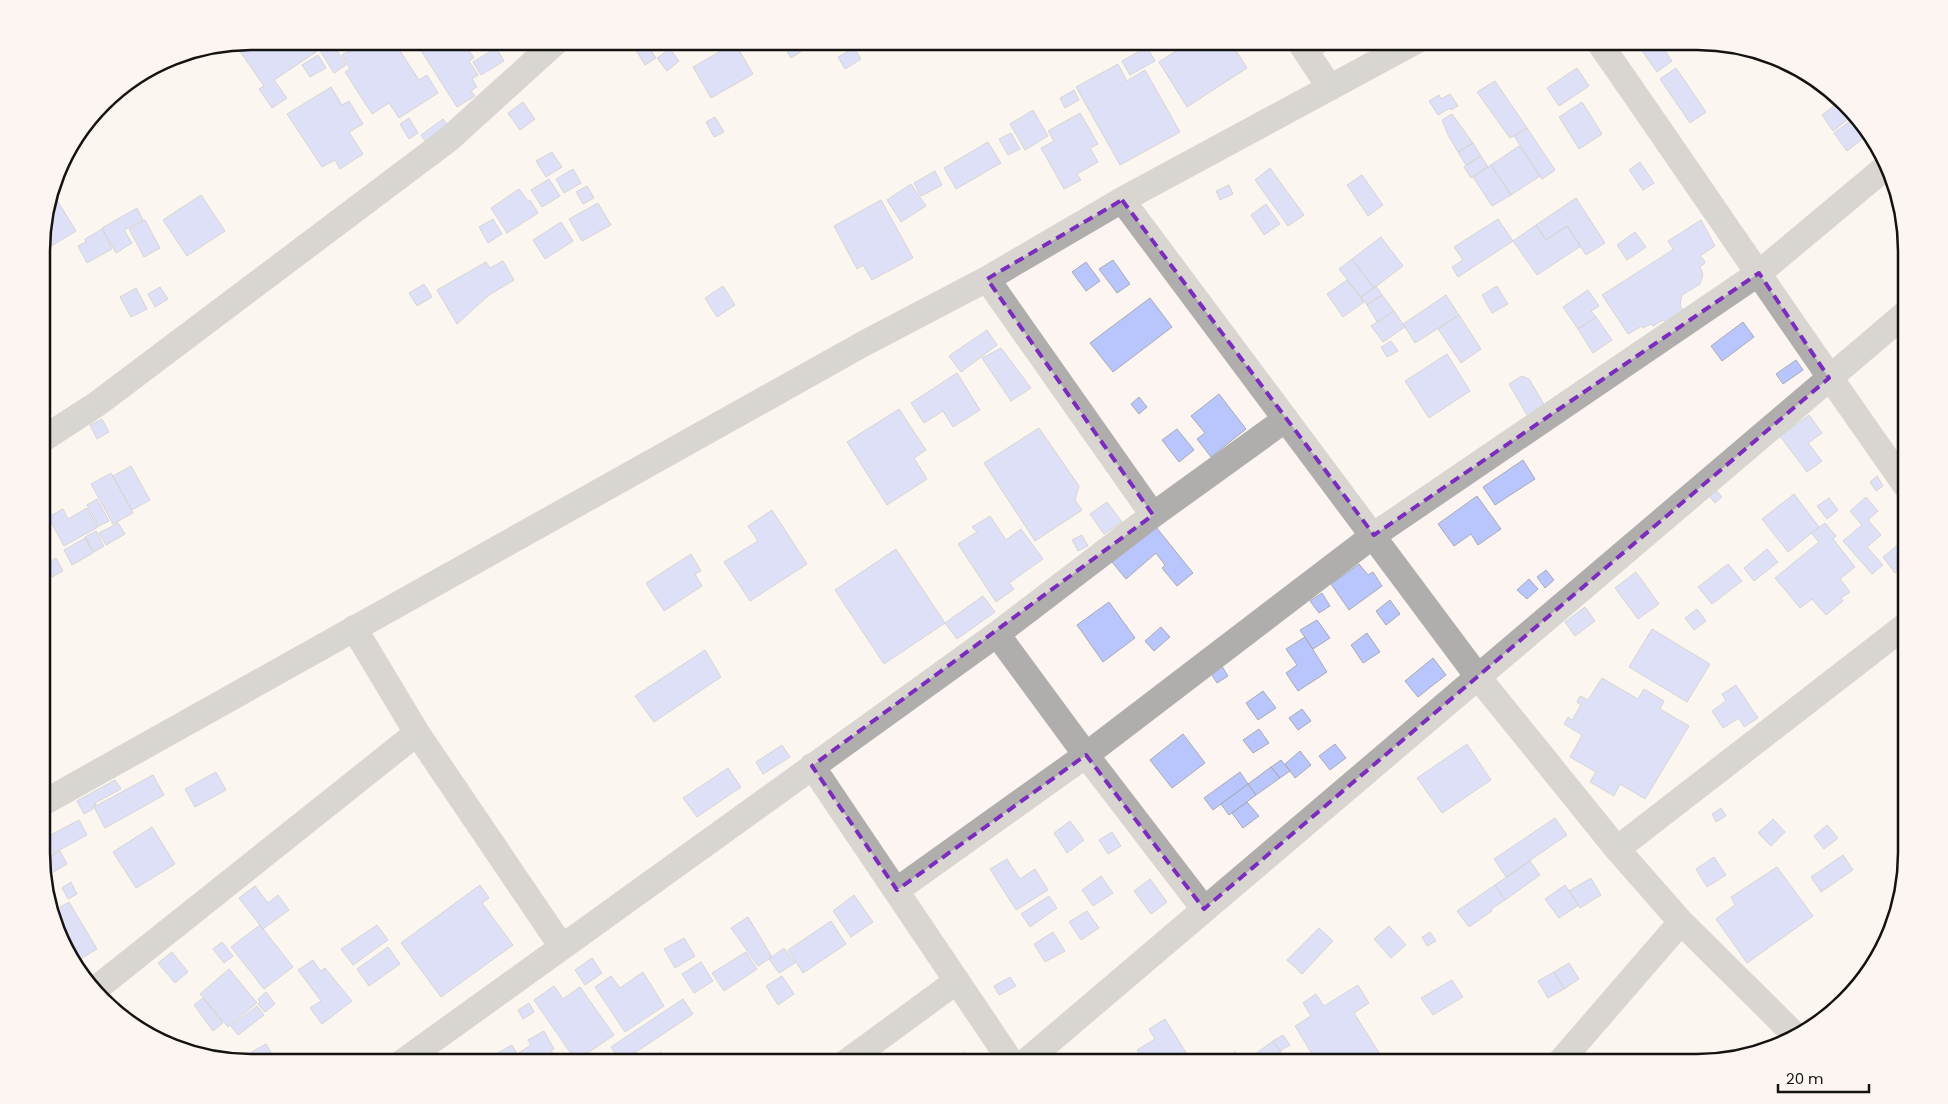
<svg xmlns="http://www.w3.org/2000/svg" width="1948" height="1104" viewBox="0 0 1948 1104" font-family="Poppins,sans-serif">
	<style>
		.building { fill: #b9c6fd; stroke: #a9abb1 }
		.lines { fill: none; stroke-linecap: round; stroke-linejoin: round }
		.street { stroke: #b0aeac; stroke-width: 26 }
		.marked { fill: none; stroke: #7b2cbf; stroke-width: 4; stroke-dasharray: 10 6; stroke-linejoin: round }
		.rim { fill: none; stroke: #151311; stroke-width: 2.5 }
	</style>
	<rect width="100%" height="100%" fill="#fcf5f1"/>
	<path class="building" d="M252,41h56l8,11 -42,28 13,18 -15,10 -13,-19 5,-3 -25,-36z
		M314,41h17l15,24 -12,8z
		M363,41h42l1,2 -8,5 21,32 8,-5 11,18 -39,25 -10,-15 -17,11 -27,-42 5,-3 -8,-14z
		M415,41h48l11,17 -5,3 9,14 -6,4 5,8 -6,4 4,5 -18,11z
		M781,41h27l3,4 -20,13z
		M1191,41h39l17,27 -60,39 -28,-45z
		M1309,41h34l-26,15z
		M1635,41h23l14,20 -15,11z
		M735,43l18,31 -42,24 -18,-31z
		M647,44l9,14 -11,7 -9,-15z
		M1147,47l8,14 -25,14 -8,-14z
		M496,48l8,13 -23,14 -8,-13z
		M854,48l7,11 -16,10 -7,-12z
		M670,49l9,12 -12,10 -10,-13z
		M318,55l8,13 -16,9 -8,-12z
		M1118,64l9,17 18,-11 35,62 -60,33 -44,-78z
		M1577,68l12,18 -30,20 -12,-18z
		M1676,68l30,44 -16,11 -30,-44z
		M1495,81l32,47 -17,10 -33,-46z
		M331,87l11,18 7,-4 14,23 -14,8 14,22 -23,15 -5,-9 -13,7 -35,-53z
		M1074,90l5,10 -14,8 -5,-10z
		M1450,94l8,12 -7,4 -1,-2 -12,7 -9,-14 10,-6 2,4z
		M523,102l12,17 -15,11 -12,-17z
		M1582,102l20,32 -23,15 -20,-32z
		M1838,103l14,13 -19,15 -11,-16z
		M1033,110l15,26 -23,14 -15,-26z
		M1080,113l18,31 -8,4 8,14 -21,12 4,6 -17,9 -23,-41 13,-7 -6,-10z
		M1452,114l21,29 -15,9 -10,-17 -6,-15z
		M715,117l9,15 -10,5 -8,-15z
		M409,118l9,15 -9,6 -9,-15z
		M1854,118l16,15 -23,18 -13,-18z
		M443,119l6,8 -22,17 -6,-9z
		M1527,128l28,42 -13,9 -28,-43z
		M1011,133l9,16 -12,6 -9,-16z
		M988,142l13,21 -45,26 -12,-21z
		M1473,143l8,13 -15,9 -8,-13z
		M1519,146l21,30 -29,19 -20,-30z
		M552,152l10,15 -16,10 -10,-16z
		M1481,156l7,11 -17,11 -7,-11z
		M1640,162l14,21 -11,7 -14,-20z
		M1491,165l20,30 -19,11 -19,-29z
		M1270,168l34,47 -16,11 -33,-46z
		M573,169l8,14 -17,10 -8,-14z
		M935,171l7,14 -21,11 -7,-13z
		M1362,175l21,30 -15,11 -21,-31z
		M549,179l11,17 -18,11 -11,-17z
		M911,184l15,22 -25,16 -14,-22z
		M1229,185l4,9 -13,6 -4,-9z
		M587,186l7,12 -11,6 -7,-12z
		M519,189l9,12 2,-1 8,13 -31,20 -16,-25z
		M52,192l24,39 -33,20v-27z
		M201,195l24,36 -38,25 -24,-36z
		M1576,198l29,45 -19,12 -19,-29 -21,14 -10,-15z
		M881,200l32,58 -41,22 -9,-15 -6,4 -23,-43z
		M598,203l13,22 -29,16 -13,-22z
		M1266,204l14,20 -16,11 -13,-20z
		M137,208l6,12 -19,10 8,13 -16,10 -14,-25z
		M493,219l9,15 -14,9 -9,-16z
		M1498,219l15,22 -55,36 -6,-10 11,-7 -9,-13z
		M145,220l15,28 -16,9 -15,-28z
		M1701,220l14,26 -15,10 4,4 1,3 -5,4 3,8 -3,9 -18,11 -2,10 3,6 -15,13 -5,-4 -10,6 -2,-2 -8,4 -1,-2 -14,8 -26,-39 69,-44 2,-2 -5,-8z
		M561,222l12,19 -28,18 -12,-19z
		M1536,225l10,15 21,-14 14,20 -44,29 -24,-34z
		M102,229l10,20 -25,14 -9,-17 8,-4 -1,-3z
		M1635,232l11,15 -19,13 -10,-15z
		M1381,237l22,29 -29,22 -22,-29z
		M1352,259l22,29 -13,9 -22,-28z
		M1113,260l17,24 -13,9 -18,-24z
		M503,261l11,19 -25,15 -32,29 -20,-34 49,-28 4,6z
		M1086,262l14,19 -14,10 -14,-19z
		M1347,280l17,22 -21,15 -16,-23z
		M424,284l8,13 -15,9 -8,-13z
		M723,286l12,19 -18,12 -12,-19z
		M1376,286l6,9 -15,10 -6,-8z
		M1497,286l11,18 -16,9 -10,-18z
		M160,287l8,12 -13,8 -7,-13z
		M136,288l11,21 -16,8 -11,-20z
		M1588,290l11,16 -8,5 5,6 -18,12 -15,-22z
		M1382,295l12,16 -17,11 -10,-17z
		M1446,295l13,20 -44,28 -12,-19z
		M1150,298l22,29 -59,45 -23,-29z
		M1394,311l11,16 -22,15 -12,-16z
		M1459,315l22,34 -20,14 -23,-34z
		M1596,317l16,23 -19,13 -15,-24z
		M1743,322l11,15 -32,24 -11,-15z
		M987,330l10,15 -36,27 -12,-16z
		M1391,341l7,10 -11,6 -6,-10z
		M1001,348l30,40 -20,13 -29,-43z
		M1447,354l23,37 -41,27 -24,-37z
		M1796,360l7,10 -20,14 -7,-10z
		M957,373l23,37 -27,17 -10,-16 -19,12 -13,-20z
		M1522,376l7,3 16,27 -17,11 -19,-33z
		M1219,394l27,35 -35,28 -14,-18 8,-6 -14,-17z
		M1139,397l8,10 -8,7 -8,-10z
		M899,409l27,41 -12,8 13,21 -40,26 -40,-63z
		M1809,415l13,18 -14,10 14,18 -15,11 -27,-36z
		M102,419l7,13 -12,7 -7,-14z
		M1039,428l40,58 -4,14 7,10 -47,31 -51,-78z
		M1177,429l17,21 -15,12 -17,-22z
		M1523,460l12,19 -40,26 -12,-18z
		M131,466l19,34 -18,10 -19,-34z
		M111,473l22,40 -20,11 -22,-40z
		M1877,476l6,10 -7,5 -6,-9z
		M1716,490l6,7 -7,6 -6,-7z
		M1794,494l25,33 -31,25 -26,-33z
		M1477,496l24,33 -23,16 -7,-11 -17,12 -16,-22z
		M1866,497l12,14 -10,9 13,15 -14,12 16,18 -11,9 -29,-33 19,-16 -12,-14z
		M1829,498l9,12 -11,9 -10,-13z
		M97,499l12,22 -10,5 -12,-21z
		M1107,502l15,20 -18,12 -14,-20z
		M87,508l11,19 -34,19 -16,-29 15,-8 5,10z
		M772,510l35,54 -57,37 -26,-39 34,-21 -10,-15z
		M990,516l16,24 15,-11 22,30 -34,24 5,6 -18,13 -38,-58 19,-12 -5,-5z
		M118,523l7,11 -19,11 -7,-12z
		M1825,523l11,13 -3,3 22,28 -15,12 10,13 -9,6 2,3 -17,14 -14,-16 -12,9 -25,-30 44,-36 -8,-9z
		M1156,527l37,46 -16,13 -15,-18 3,-3 -9,-12 -30,26 -14,-17z
		M96,531l8,15 -10,6 -9,-15z
		M1082,535l6,11 -10,5 -6,-11z
		M85,538l8,15 -21,12 -8,-15z
		M1899,544l7,9v11l-11,9 -12,-16z
		M896,549l49,74 -61,41 -49,-74z
		M1767,549l11,13 -24,19 -10,-13z
		M691,554l10,17 -6,3 7,12 -38,25 -18,-28z
		M56,558l7,13 -11,6 -6,-13z
		M1359,564l9,11 5,-3 9,14 -33,24 -18,-26z
		M1728,564l14,17 -30,23 -14,-17z
		M1546,570l8,10 -9,8 -8,-11z
		M1636,572l23,32 -21,15 -23,-31z
		M1529,579l9,10 -11,10 -10,-9z
		M1322,593l8,13 -11,7 -9,-12z
		M983,596l12,16 -38,27 -12,-16z
		M1390,600l10,14 -14,11 -10,-14z
		M1109,602l26,36 -32,24 -26,-37z
		M1585,607l10,14 -20,15 -10,-14z
		M1697,609l9,12 -12,9 -9,-12z
		M1317,620l13,18 -17,11 -13,-19z
		M1161,627l9,10 -16,14 -9,-10z
		M1652,629l58,35 -23,38 -58,-35z
		M1367,633l13,19 -17,11 -12,-18z
		M1305,637l22,35 -29,19 -12,-18 11,-8 -11,-16z
		M705,650l16,27 -67,45 -19,-26z
		M1433,658l13,17 -28,22 -13,-16z
		M1221,665l7,11 -11,7 -7,-11z
		M1602,678l36,21 6,-10 20,12 -4,8 29,17 -44,73 -25,-15 -6,12 -24,-14 6,-10 -26,-15 12,-22 -18,-11 4,-7 4,3 9,-15 -4,-3 3,-6 8,4z
		M1736,685l22,33 -14,9 -5,-9 -16,10 -11,-17 14,-10 -4,-7z
		M1263,691l13,17 -18,12 -12,-17z
		M1302,709l9,12 -13,9 -9,-12z
		M1259,729l10,14 -16,10 -10,-13z
		M1183,734l22,29 -33,25 -22,-28z
		M43,738l8,14 -8,4z
		M1335,744l11,14 -16,12 -11,-14z
		M1467,744l24,36 -49,33 -25,-35z
		M782,745l8,12 -27,17 -7,-12z
		M1300,751l11,14 -16,13 -10,-14z
		M1281,760l9,11 -10,7 -9,-11z
		M1271,767l9,11 -24,17 -8,-11z
		M728,768l13,19 -44,30 -14,-19z
		M216,772l10,18 -31,17 -10,-18z
		M1240,772l8,12 -35,26 -9,-12z
		M153,775l11,20 -59,33 -11,-21z
		M115,780l6,9 -26,14 1,2 -4,2 1,2 -9,5 -7,-13z
		M1248,784l8,11 -27,20 -8,-11z
		M1247,802l12,14 -16,12 -11,-15z
		M1721,808l5,8 -10,6 -4,-8z
		M1555,818l12,17 -61,42 -12,-18z
		M1773,819l12,13 -14,14 -13,-13z
		M79,820l8,15 -44,24v-20z
		M1070,821l14,19 -17,13 -13,-20z
		M1827,825l11,13 -14,11 -10,-13z
		M152,827l23,37 -39,24 -23,-36z
		M1112,832l9,14 -13,8 -9,-14z
		M60,851l7,13 -15,9 -7,-13z
		M1843,855l10,15 -32,22 -10,-15z
		M1714,857l12,18 -19,12 -11,-18z
		M1007,859l13,20 15,-10 13,21 -32,20 -26,-41z
		M43,860l10,17 -9,5 -1,-2z
		M1530,861l10,14 -35,25 -10,-15z
		M1777,867l36,49 -66,47 -31,-44 19,-14 -4,-8z
		M1101,876l12,17 -20,13 -11,-16z
		M1591,878l10,17 -21,13 -11,-17z
		M1150,879l17,23 -16,12 -17,-23z
		M71,882l6,12 -9,5 -6,-11z
		M480,885l9,13 -7,5 31,42 -72,52 -40,-54z
		M1495,885l10,15 -14,9 1,2 -23,16 -12,-16z
		M1565,885l14,20 -20,13 -14,-19z
		M255,886l13,17 10,-8 11,15 -26,19 -24,-31z
		M854,895l19,27 -22,15 -18,-26z
		M1049,896l8,12 -27,19 -9,-13z
		M69,902l28,47 -17,10 -20,-34 -6,-14z
		M1087,911l12,17 -18,12 -12,-18z
		M748,917l24,40 -14,9 -27,-38z
		M831,921l15,23 -43,29 -15,-23z
		M260,925l33,42 -29,22 -33,-42z
		M377,925l11,15 -35,25 -12,-16z
		M1389,926l17,19 -15,13 -17,-19z
		M1319,928l14,13 -31,33 -15,-14z
		M1053,932l12,19 -20,11 -11,-18z
		M1430,932l6,9 -9,5 -5,-9z
		M684,938l11,18 -20,12 -11,-19z
		M222,942l11,14 -9,7 -11,-14z
		M388,947l12,17 -31,22 -12,-17z
		M784,948l11,15 -16,10 -10,-14z
		M172,952l16,20 -13,11 -17,-20z
		M746,952l11,17 -33,22 -12,-18z
		M592,958l10,15 -17,12 -10,-15z
		M313,960l7,11 5,-3 27,33 -30,23 -12,-16 11,-7 -23,-31z
		M701,962l12,19 -19,12 -12,-19z
		M1569,963l10,16 -15,10 -10,-17z
		M229,969l28,34 -29,24 -28,-33z
		M643,972l21,34 -39,26 -30,-45 16,-11 9,12z
		M1554,972l10,17 -16,9 -10,-17z
		M782,976l12,18 -16,11 -12,-19z
		M1010,977l6,9 -17,9 -5,-9z
		M1452,980l11,17 -30,18 -12,-17z
		M1358,985l11,18 -15,10 31,49h-68l-22,-36 16,-10 -8,-13 13,-9 8,12z
		M554,986l9,13 17,-12 34,48 -38,26 -42,-61z
		M266,992l9,12 -10,8 -7,-8 2,-2 -2,-3z
		M203,998l20,25 -10,8 -19,-26z
		M683,999l10,15 -72,48 -10,-15z
		M529,1003l5,9 -11,7 -5,-9z
		M257,1006l7,9 -26,20 -7,-9z
		M1165,1019l27,43h-47l-8,-12 18,-11 -6,-10z
		M544,1031l10,18 -3,1 8,13h-60l-5,-8 18,-10 5,9 14,-9 -3,-5z
		M1283,1035l7,10 -10,6 -7,-10z
		M1273,1041l15,21h-44z
		M266,1044l11,19 -41,-2z
		M661,1052l6,11h-24z
		M964,1052l7,11h-24z
		M1235,1052l7,10h-22z"/>
	<g class="lines">
		<path class="street" d="M1299,41l31,47
			M1598,41c103,148 204,298 308,445
			M1122,200l356,477 139,172 64,73 115,114
			M987,279l166,236
			M43,439l54,-35 352,-265 108,-98
			M354,628l63,105 145,214
			M997,634l89,121 118,154
			M812,766l200,297
			M43,803l820,-459 124,-65 135,-79 294,-159
			M1617,849l289,-224
			M897,890l189,-135 288,-220 385,-262 128,-107
			M97,988l320,-255
			M1560,1062l121,-140
			M401,1063l596,-429 156,-119 133,-96
			M845,1063l112,-82
			M1024,1063l882,-750"/>
	</g>
	<path d="M0 0H1948V1104H0ZM1122,200l252,335 385,-262 70,105 -625,531 -118,-154 -189,135 -85,-124 341,-251 -166,-236z" fill="#fcf5f1" fill-opacity=".55" fill-rule="evenodd"/>
	<path class="marked" d="M1122,200l252,335 385,-262 70,105 -625,531 -118,-154 -189,135 -85,-124 341,-251 -166,-236z"/>
	<path d="M0 0H1948V1104H0ZM251 50H1697A201 201 0 0 1 1898 251V853A201 201 0 0 1 1697 1054H251A201 201 0 0 1 50 853V251A201 201 0 0 1 251 50Z" fill="#fcf5f1" fill-rule="evenodd"/>
	<path class="rim" d="M251 50H1697A201 201 0 0 1 1898 251V853A201 201 0 0 1 1697 1054H251A201 201 0 0 1 50 853V251A201 201 0 0 1 251 50Z"/>
	<path d="M1778 1084v8h91v-8" fill="none" stroke="#151311" stroke-width="2.5"/>
	<text x="1786" y="1084" font-size="15" fill="#151311" stroke="#fcf5f1" stroke-width="4" paint-order="stroke">20 m</text>
</svg>
